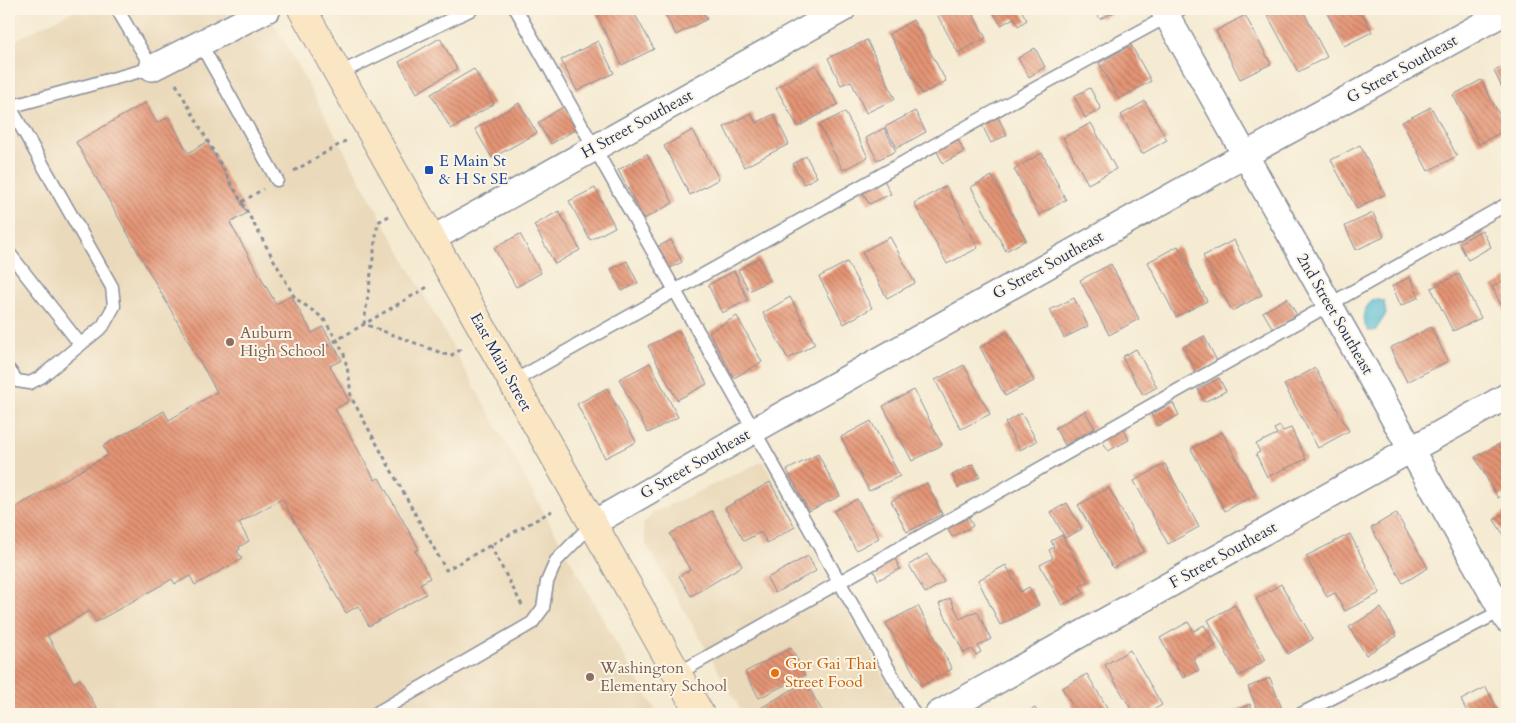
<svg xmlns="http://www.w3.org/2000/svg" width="1516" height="723" viewBox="0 0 1516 723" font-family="Cardo,serif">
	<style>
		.built { fill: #ead9ba }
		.water { fill: #54bcd1; stroke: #387698 }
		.building { fill: url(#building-back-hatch) }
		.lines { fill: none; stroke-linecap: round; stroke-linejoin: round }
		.lane-casing { stroke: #888d98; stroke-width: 15 }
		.street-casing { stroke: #888d98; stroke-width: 28 }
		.secondary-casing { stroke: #888d98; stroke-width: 30 }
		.path { stroke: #888d98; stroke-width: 3; stroke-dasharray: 4 4; stroke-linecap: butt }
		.lane { stroke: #fff; stroke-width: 12 }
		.street { stroke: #fff; stroke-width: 25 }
		.secondary { stroke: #fbe6c4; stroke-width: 28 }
		.transit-dot { fill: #1a4fb4; stroke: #fcf5e5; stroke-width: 2 }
		.education-dot { fill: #8d6e63; stroke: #fcf5e5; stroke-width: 2 }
		.food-dot { fill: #e8710a; stroke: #fcf5e5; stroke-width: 2 }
		.labels { text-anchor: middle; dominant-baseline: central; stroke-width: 4; stroke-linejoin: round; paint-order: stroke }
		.street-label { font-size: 16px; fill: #1b2f5e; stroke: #fcf5e5 }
		.transit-label { font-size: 16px; fill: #164399; stroke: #fcf5e5; text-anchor: start }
		.education-label { font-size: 16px; fill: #785e54; stroke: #fcf5e5; text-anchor: start }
		.food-label { font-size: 16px; fill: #c56008; stroke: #fcf5e5; text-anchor: start }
	</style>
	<defs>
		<pattern id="building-back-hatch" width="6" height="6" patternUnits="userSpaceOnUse" patternTransform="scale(1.25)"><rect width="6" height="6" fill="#e49474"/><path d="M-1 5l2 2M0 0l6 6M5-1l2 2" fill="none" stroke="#b87962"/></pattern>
	</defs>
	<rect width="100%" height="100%" fill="#fcf5e5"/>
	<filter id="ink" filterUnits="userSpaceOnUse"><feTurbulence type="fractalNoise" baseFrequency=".02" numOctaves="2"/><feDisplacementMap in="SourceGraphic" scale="10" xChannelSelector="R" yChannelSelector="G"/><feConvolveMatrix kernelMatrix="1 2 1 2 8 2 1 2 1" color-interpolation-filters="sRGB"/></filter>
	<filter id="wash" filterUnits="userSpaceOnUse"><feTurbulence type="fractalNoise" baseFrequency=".0096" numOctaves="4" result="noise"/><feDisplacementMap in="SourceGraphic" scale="20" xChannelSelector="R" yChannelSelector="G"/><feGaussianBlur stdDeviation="1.12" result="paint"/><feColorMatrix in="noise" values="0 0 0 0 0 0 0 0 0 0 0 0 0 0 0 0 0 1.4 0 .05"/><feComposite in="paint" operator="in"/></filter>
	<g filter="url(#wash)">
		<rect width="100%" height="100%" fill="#f5ebd3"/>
		<path class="built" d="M77,9h189l348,630 44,75h-649v-671z
			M763,461l137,244 -16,9h-141l-97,-170 -3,-20 10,-11z"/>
		<path class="water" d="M1373,299l11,2 2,13 -11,17h-7c-8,-14 -6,-19 5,-32z"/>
		<g id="blocks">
			<path class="building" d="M606,9h26l22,40 -32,16 -26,-51z
				M662,9h40l5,10 -31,16z
				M934,9h36l16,29 -28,15z
				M991,9h37l-6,3 5,8 -9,6 -4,-8 -13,7z
				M1095,9h25l-20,10z
				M1277,9h25l25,48 -29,15 -31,-58z
				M1325,9h35l12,23 -28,14z
				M1245,15l26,49 -31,15 -24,-48z
				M913,20l33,61 -24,13 -33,-60z
				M440,38l17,31 -40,24 -18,-31z
				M867,40l28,59 -29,14 -15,-32 -10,4 -13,-27z
				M598,41l16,32 -37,18 -16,-31z
				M1131,45l20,36 -32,18 -20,-36z
				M1035,48l10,19 -16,10 -11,-19z
				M1507,64v34l-13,-27z
				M815,65l23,39 -40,23 -22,-39z
				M474,69l20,35 -43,25 -20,-35z
				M1481,80l26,49 -28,15 -26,-49z
				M1090,88l11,21 -16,9 -11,-22z
				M1145,101l22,39 -25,14 -21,-39z
				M145,103l12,20 12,-6 19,36 19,-11 40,71 -17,10 46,81 15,-8 21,37 11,-6 19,33 -12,6 19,35 -14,8 40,71 4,-2 40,71 -4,2 15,27 -10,6 6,10 -57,32 -11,-20 -12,7 -64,-114 -43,24 10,18 -10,6 1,2 -3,2 5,8 -47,26 -5,-9 -15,8 -3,-5 -76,43 -7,-11 -42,24 27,48 6,-4 20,35h-91v-203l99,-56 -5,-9 61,-35 5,9 48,-28 -141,-250z
				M519,103l18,30 -45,25 -17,-29z
				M564,106l14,22 -27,16 -13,-21z
				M1431,107l26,49 -29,15 -26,-49z
				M915,111l11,21 -29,16 -12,-21z
				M845,112l23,45 -25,13 -24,-45z
				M751,113l5,10 18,-9 15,30 -45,23 -20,-40z
				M996,113l11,22 -16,8 -11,-22z
				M1091,123l25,46 -28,15 -25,-46z
				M884,128l12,23 -19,9 -11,-22z
				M693,130l26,49 -29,16 -26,-49z
				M957,137l7,15 -21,11 -8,-15z
				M1360,145l25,49 -28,15 -26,-49z
				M1042,153l24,47 -27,15 -25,-46z
				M647,154l26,49 -29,16 -26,-49z
				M806,156l11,21 -13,7 -11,-20z
				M992,176l34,64 -20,11 -35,-64z
				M883,178l8,16 -22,10 -8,-15z
				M946,186l32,62 -31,16 -33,-61z
				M595,188l20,39 -25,13 -21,-39z
				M559,211l21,39 -25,14 -21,-39z
				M1373,213l11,24 -28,13 -11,-24z
				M1482,230l9,17 -23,13 -9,-17z
				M520,234l21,39 -25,14 -22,-39z
				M890,237l25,46 -28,15 -25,-46z
				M671,240l11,22 -16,8 -11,-22z
				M1234,240l28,55 -30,16 -29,-55z
				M1178,246l29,55 -31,16 -28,-55z
				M759,258l11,22 -21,11 -11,-21z
				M627,261l11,22 -16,8 -11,-22z
				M847,262l25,46 -28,16 -25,-47z
				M1111,264l28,55 -30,16 -29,-55z
				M734,271l14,29 -26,13 -14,-28z
				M1459,274l22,44 -28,13 -22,-43z
				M1410,277l9,20 -18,9 -9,-20z
				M1507,278v38l-15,-29z
				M790,297l25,47 -27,15 -25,-46z
				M1074,298l14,28 -24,12 -14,-28z
				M1287,298l10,17 -24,14 -10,-17z
				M737,316l25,46 -28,16 -25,-46z
				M1431,327l17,34 -41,21 -17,-34z
				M679,330l28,54 -30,16 -29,-54z
				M1008,332l26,49 -29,15 -25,-49z
				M1204,336l13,25 -21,11 -13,-25z
				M1136,349l21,38 -14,8 -21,-38z
				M650,363l28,54 -30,16 -29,-54z
				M964,365l26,49 -29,15 -26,-49z
				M1315,368l34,63 -31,17 -34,-63z
				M1219,378l7,13 -22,11 -6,-13z
				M607,388l29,54 -31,16 -28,-54z
				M914,390l28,55 -30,16 -29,-55z
				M1173,403l6,12 -21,11 -7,-12z
				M1085,411l10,17 -30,17 -10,-17z
				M1021,413l16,28 -17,9 -15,-27z
				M871,421l29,55 -31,15 -28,-54z
				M1280,426l3,5 8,-3 15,31 -39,18 -11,-23 4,-2 -4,-8 21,-10 -3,-5z
				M1123,428l6,12 -21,11 -7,-13z
				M1222,432l34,62 -31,17 -34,-62z
				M1507,440v53l-9,5 -23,-41z
				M818,454l22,42 -31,15 -22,-41z
				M973,464l7,13 -22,11 -6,-13z
				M1165,464l34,63 -31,17 -34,-63z
				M770,482l25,45 -28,16 -6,-11 -17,9 -19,-33z
				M927,483l15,31 -35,18 -16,-31z
				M1109,488l35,63 -31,17 -35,-63z
				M857,499l22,39 -23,12 -22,-39z
				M1067,503l15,26 -17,9 -14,-26z
				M712,511l30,55 -51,30 -12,-20 11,-6 -20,-36z
				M1507,511v26l-1,1 -12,-18z
				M967,513l6,13 -21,11 -7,-13z
				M1396,513l32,55 -25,15 -32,-55z
				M1350,534l30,59 -35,18 -10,-18 -8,4 -21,-41z
				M1062,535l26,47 -8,4 4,7 -22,12 -22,-40 13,-7 -4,-8 5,-3 -3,-6z
				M927,554l17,28 -19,11 -16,-28z
				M808,556l8,15 -41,22 -8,-15z
				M894,556l6,13 -22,11 -6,-13z
				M1006,565l14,27 9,-5 10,18 -39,20 -22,-45z
				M1281,584l32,55 -25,15 -32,-55z
				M950,598l10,21 17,-8 14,28 -13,7 3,6 -5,3 -4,-6 -8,4 -25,-49z
				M1235,605l31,55 -27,16 -31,-56z
				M918,606l34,63 -31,17 -35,-63z
				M1381,608l16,28 -31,19 -17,-28z
				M1188,622l6,9 10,-6 12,21 -23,12 6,12 -16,8 -23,-40z
				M791,648l14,27 -46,23 -14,-26z
				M1130,650l32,55 -16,9h-12l-29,-49z
				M1087,674l24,40h-34l-15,-26z
				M1270,678l14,36h-25l-11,-27z
				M805,682l19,32h-62l-3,-5z
				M1486,687l14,27h-32l-7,-14z
				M1250,704l5,10h-27z
				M1035,708l4,6h-15z"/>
		</g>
	</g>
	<g filter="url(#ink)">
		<use href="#blocks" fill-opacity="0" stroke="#888d98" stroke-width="1"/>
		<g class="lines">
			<defs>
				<path id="lane" d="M516,9l398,705
					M200,43l77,137
					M338,74l134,-65
					M9,107l143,-39 -35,-59
					M9,253l71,91
					M9,370l8,11 13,2 11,-6 62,-51 11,-20 -2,-19 -102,-180
					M512,382l524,-294 145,-79
					M677,674l830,-470
					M375,714l157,-91 11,-15 4,-26 9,-21 36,-37
					M1301,714l204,-105"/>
				<path id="street" d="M1163,9l344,611
					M152,68l116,-59
					M432,239l411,-230
					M592,524l161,-93 492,-276 262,-144
					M938,714l569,-318"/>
				<path id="secondary" d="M302,9l398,705"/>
			</defs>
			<use href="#lane" class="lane-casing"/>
			<use href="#street" class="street-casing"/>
			<use href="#secondary" class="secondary-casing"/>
			<path class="path" d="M176,84l119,214 28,20 14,22 7,14 5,23 2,20 95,173 106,-59
				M294,171l53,-31
				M242,202l21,-13
				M389,216l-11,6 -14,102 86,32 13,-8
				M320,350l109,-64
				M490,545l32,60"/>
			<use href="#lane" class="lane"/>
			<use href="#street" class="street"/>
			<use href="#secondary" class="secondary"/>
		</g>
	</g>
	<rect class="transit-dot" x="424" y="165" width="10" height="10" rx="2.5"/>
	<g class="education-dot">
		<circle cx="230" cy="342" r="5"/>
		<circle cx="590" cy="677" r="5"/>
	</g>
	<circle class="food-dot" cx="775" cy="673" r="5"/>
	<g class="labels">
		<g class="street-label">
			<text transform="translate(1402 69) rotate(-29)">G Street Southeast</text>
			<text transform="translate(637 124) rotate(-29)">H Street Southeast</text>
			<text transform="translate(1048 265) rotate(-29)">G Street Southeast</text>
			<text transform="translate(1335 314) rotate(60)">2nd Street Southeast</text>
			<text transform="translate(501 362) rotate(61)">East Main Street</text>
			<text transform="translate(695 464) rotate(-30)">G Street Southeast</text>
			<text transform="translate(1223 555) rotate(-29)">F Street Southeast</text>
		</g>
		<g class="transit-label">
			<text x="439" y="161">E Main St<tspan x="439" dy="18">&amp; H St SE</tspan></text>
		</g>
		<g class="education-label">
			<text x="240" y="333">Auburn<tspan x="240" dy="18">High School</tspan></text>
			<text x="600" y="668">Washington<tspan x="600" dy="18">Elementary School</tspan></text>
		</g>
		<g class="food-label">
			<text x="785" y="664">Gor Gai Thai<tspan x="785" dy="18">Street Food</tspan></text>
		</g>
	</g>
	<rect width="1516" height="723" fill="none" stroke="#fcf5e5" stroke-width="30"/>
</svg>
